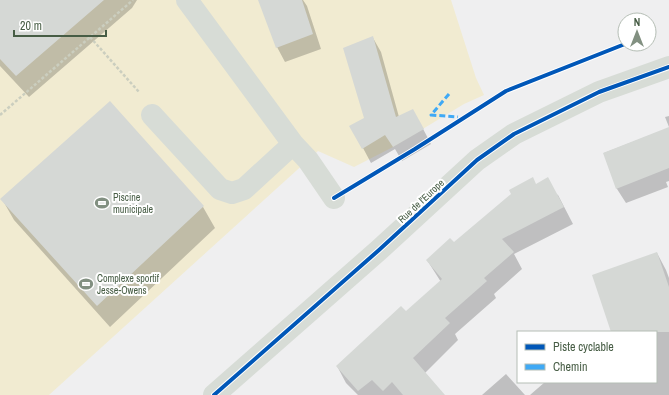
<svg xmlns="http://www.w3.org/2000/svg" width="669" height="395" viewBox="0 0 669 395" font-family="'Archivo Narrow',sans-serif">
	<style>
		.green { fill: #f1ebd1 }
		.shadow { fill: #0003 }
		.building { fill: #d5d8d5 }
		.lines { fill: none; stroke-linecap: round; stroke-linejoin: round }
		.path { stroke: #cbcebf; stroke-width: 2.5; stroke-dasharray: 3 2; stroke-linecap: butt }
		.minor { stroke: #d7dcd6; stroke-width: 22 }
		.quiet { stroke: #3fa9f5; stroke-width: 3; stroke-dasharray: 6 3; stroke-linecap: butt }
		.cycleway-casing { stroke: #fff; stroke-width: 6 }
		.cycleway { stroke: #0057b8; stroke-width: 4 }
		.labels { text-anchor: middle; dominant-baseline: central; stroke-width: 4; stroke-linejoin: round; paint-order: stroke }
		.poi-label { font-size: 10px; fill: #475d45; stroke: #fff; text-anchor: start }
		.street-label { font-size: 10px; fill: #475d45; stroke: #fff }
	</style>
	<rect width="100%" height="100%" fill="#efeff0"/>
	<path class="green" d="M0,0h451l25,78 8,17 -20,9 -71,43 -39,20 -36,-16 -269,244h-49z"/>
	<path class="shadow" d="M0,0h137l-5,8 -103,89 -29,-31z
		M275,0h28l4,6 14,43 -36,13 -8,-15z
		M373,38l8,14 18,65 22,8 10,19 -29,17 -7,-12 -24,14 -8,-15z
		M669,116v11l-4,-10z
		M669,128v53l-3,1 2,5 -42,16 -9,-14 -13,-36z
		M536,185l22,10 15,29 -59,30 8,15 -28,25 2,4 -41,36 3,6 -33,33 19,22h-86l-12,-12 -9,-17 69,-53 35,-31 -14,-22 27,-16z
		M2,199l201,8 12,21 -105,99 -96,-107z
		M657,253l9,17 3,8v117h-139l15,-13h111v-50h-44z
		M506,374l19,21h-43z"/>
	<path class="building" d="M0,0h104l-88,76 -16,-17z
		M258,0h44l11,34 -37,14z
		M373,36l23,81 17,-8 11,20 -31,18 -8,-12 -23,14 -13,-23 15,-8 -21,-70z
		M110,101l94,105 -107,100 -97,-107z
		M669,127v41l-53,21 -13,-36z
		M533,177l3,7 12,-7 16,30 -62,32 12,13 -30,26 3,3 -42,37 5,5 -37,35 32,37h-42l-11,-13 -9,9 -11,-11 -14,11 -22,-25 65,-60 5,5 36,-32 -16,-19 24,-22 4,4 57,-48 -2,-4z
		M657,252l12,35v45h-58l-19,-57z"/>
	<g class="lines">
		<path class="path" d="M90,37l49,55
			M0,115l133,-115"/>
		<path class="minor" d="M187,0l106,144 15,16 26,38
			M152,115l68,74 12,4 12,-4 49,-45
			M214,395l165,-145 98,-90 37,-26 85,-42 70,-25"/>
		<path class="quiet" d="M449,94l-18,21 27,2"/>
		<defs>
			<path id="cycleway" d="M334,198l81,-49 91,-58 119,-47
				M214,395l165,-145 98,-90 37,-26 85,-42 70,-25"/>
		</defs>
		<use href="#cycleway" class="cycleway-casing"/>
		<use href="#cycleway" class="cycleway"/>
	</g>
	<defs>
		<symbol id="stadium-bare" viewBox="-9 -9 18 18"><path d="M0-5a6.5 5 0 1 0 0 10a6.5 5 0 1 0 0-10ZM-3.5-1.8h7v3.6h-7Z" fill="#829081" stroke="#fff" stroke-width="2.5" paint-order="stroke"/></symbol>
	</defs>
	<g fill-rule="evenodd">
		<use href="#stadium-bare" x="92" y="193" width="20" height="20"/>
		<use href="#stadium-bare" x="76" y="274" width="20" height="20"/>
	</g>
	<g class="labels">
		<g class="poi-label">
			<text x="113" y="197">Piscine<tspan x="113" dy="12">municipale</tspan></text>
			<text x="97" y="278">Complexe sportif<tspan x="97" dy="12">Jesse-Owens</tspan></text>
		</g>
		<g class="street-label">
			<text transform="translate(421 201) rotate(-43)">Rue de l'Europe</text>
		</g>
	</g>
	<rect x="517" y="331" width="140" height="52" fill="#ffffff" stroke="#b5beb5"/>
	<rect x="525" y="344" width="20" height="6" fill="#0057b8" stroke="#b5beb5"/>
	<text x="553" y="351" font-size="12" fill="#475d45">Piste cyclable</text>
	<rect x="525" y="364" width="20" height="6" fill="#3fa9f5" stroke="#b5beb5"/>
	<text x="553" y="371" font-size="12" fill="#475d45">Chemin</text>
	<g transform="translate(637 32)"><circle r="19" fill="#ffffff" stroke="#b5beb5"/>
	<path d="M0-3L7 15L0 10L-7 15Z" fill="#829081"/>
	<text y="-6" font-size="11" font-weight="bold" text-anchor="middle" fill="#475d45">N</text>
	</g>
	<path d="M14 30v6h92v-6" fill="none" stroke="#475d45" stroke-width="2"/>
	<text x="20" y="30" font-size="12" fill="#475d45" stroke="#ffffff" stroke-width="3" paint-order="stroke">20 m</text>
</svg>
